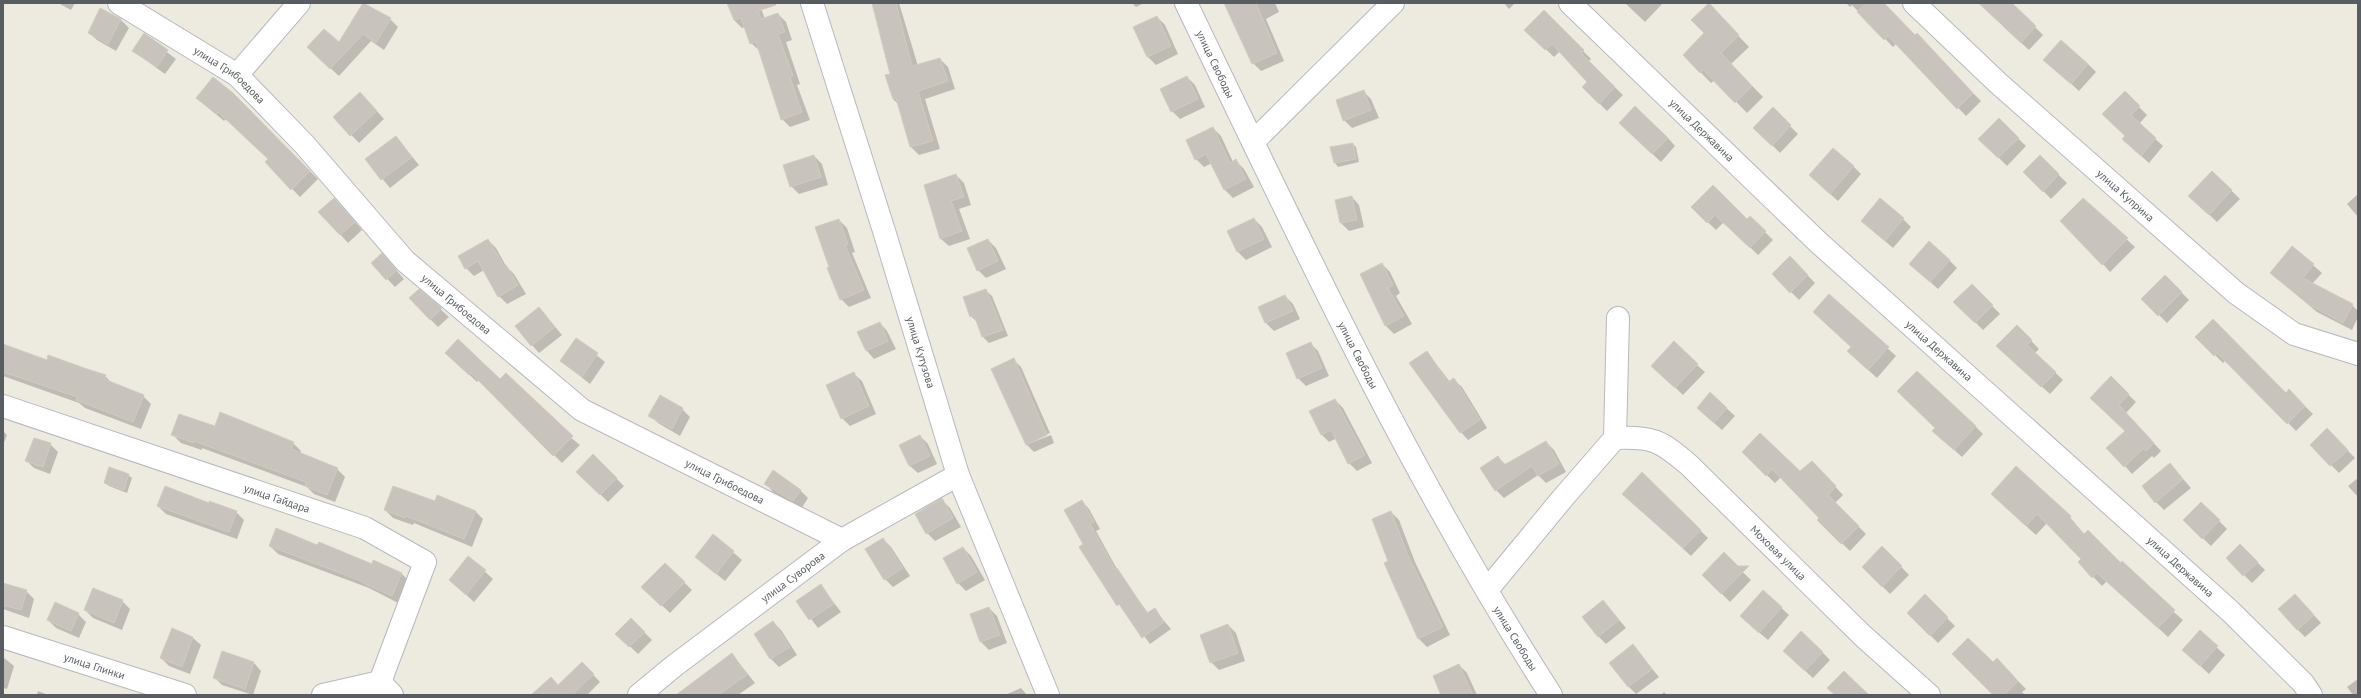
<svg xmlns="http://www.w3.org/2000/svg" width="2361" height="698" viewBox="0 0 2361 698" font-family="'PT Sans',sans-serif">
	<style>
		.shadow { fill: #0003 }
		.building { fill: #c8c4bd; stroke: #d2cbbe }
		.lines { fill: none; stroke-linecap: round; stroke-linejoin: round }
		.street-casing { stroke: #b6b9be; stroke-width: 24 }
		.street { stroke: #fff; stroke-width: 22 }
		.labels { text-anchor: middle; dominant-baseline: central; stroke-width: 3; stroke-linejoin: round; paint-order: stroke }
		.street-label { font-size: 11px; fill: #595d62; stroke: #fff }
	</style>
	<rect width="100%" height="100%" fill="#edeae0"/>
	<path class="shadow" d="M58,3h17l-4,7z
		M364,3l26,16 8,8 -14,23 -13,-9 -32,35 -23,-21 23,-12z
		M728,3h31l6,16 13,-5 8,8 6,18 -6,2 14,42 -3,1 13,35 -20,7 -8,-8 -22,-68 -9,-8 -6,-16 -3,1 -8,-8z
		M873,3h26l19,63 22,-7 8,8 7,22 -30,10 15,50 -21,6 -8,-8 -12,-42 -6,-6 -2,-25z
		M1132,3h12l-8,4z
		M1226,3h49l4,9 -13,7 18,42 -23,10 -8,-8z
		M1504,3h11l-6,6z
		M1625,3h38l-18,19z
		M1846,3h37l98,98 -15,15 -70,-72 -3,3 -41,-42 -2,2z
		M1978,3h33l32,32 -14,15z
		M101,10l20,10 8,8 -13,23 -19,-11 -8,-7z
		M1544,11l47,48 -3,3 35,33 -16,16 -24,-24 6,-5 -29,-31 -6,6 -28,-27z
		M1720,16l29,31 -18,17 32,33 -16,16 -32,-33 -4,3 -27,-28z
		M1157,17l8,8 13,29 -22,11 -8,-8z
		M144,35l32,24 -11,15 -32,-23z
		M2045,60l43,4 8,8 -17,19z
		M1187,77l8,8 10,22 -25,12 -8,-8z
		M1363,91l8,8 8,19 -27,10 -8,-8z
		M2125,93l22,22 -8,9 24,22 -14,17 -18,-16 -5,-11z
		M232,94l86,85 -18,18 -34,-35 3,-3 -43,-40 -2,2 -27,-23z
		M368,101l16,18 -25,24 -25,-26z
		M1773,109l25,25 -18,19 -25,-25z
		M1999,120l27,26 -19,20 -27,-27z
		M1213,128l8,8 12,26 3,-1 8,8 10,18 -21,11 -8,-8 -13,-27 -8,4 -8,-8z
		M1628,131l40,7 7,8 -14,16z
		M396,137l23,28 -29,23 -23,-28z
		M1353,144l3,3 3,15 -21,5 -3,-4 -4,-15z
		M814,156l8,8 6,21 -29,9 -8,-8z
		M2040,157l27,26 -16,16 -26,-27z
		M1853,166l8,8 -23,27 -20,-18z
		M2212,172l28,27 -23,23 -19,-18z
		M956,175l8,8 7,22 -12,4 11,30 -21,7 -8,-7z
		M2358,194v23l-11,-13z
		M1352,197l7,8 5,22 -15,4 -8,-8 -5,-22z
		M2083,199l52,48 -25,25 -7,-8z
		M342,207l20,23 -14,13 -28,-31z
		M1692,207l55,13 3,-3 23,23 -15,15 -34,-33 -8,8z
		M1254,219l8,8 10,20 -26,13 -8,-8 -10,-21z
		M1903,219l8,8 -18,21 -31,-27z
		M839,220l8,8 8,24 -3,1 19,45 -22,9 -8,-8 -10,-31z
		M488,240l8,8 10,18 8,8 12,20 -19,10 -8,-8 -15,-26 -10,6 -8,-8z
		M988,240l8,8 10,21 -20,9 -8,-8z
		M2292,247l30,26 -10,11 40,21 6,6v6l-6,13 -35,-18 -46,-39z
		M1790,257l25,26 -16,17 -26,-26z
		M1949,260l8,8 -19,21 -20,-18z
		M389,262l15,17 -9,8 -23,-24z
		M1382,264l8,8 10,21 -4,3 16,28 -18,10 -8,-8 -10,-18z
		M2165,276l24,24 -22,23 -24,-24z
		M1972,285l28,29 -17,16 -28,-28z
		M419,290l30,27 -11,10 -8,-8z
		M985,290l7,6 16,40 -19,7 -6,-6 -5,-14 -7,-7z
		M1829,295l67,61 -19,22 -21,-19z
		M1285,296l8,8 7,15 -26,12 -8,-8 -7,-16z
		M539,308l23,27 -23,18 -7,-8z
		M880,323l7,8 9,18 -22,10 -7,-8z
		M2017,326l22,23 -4,4 28,27 -13,14 -53,-48z
		M2197,337l89,57 3,-3 24,23 -17,17 -70,-71 -3,3z
		M576,339l29,23 -15,22 -29,-23z
		M1310,343l8,8 11,25 -23,10 -8,-8z
		M3,346l44,15 58,15 7,7 31,13 8,8 -10,25 -56,-21 -6,-5 -76,-27z
		M1427,352l23,30 4,-2 8,7 25,41 -19,12 -7,-8z
		M1013,359l8,8 29,66 -22,9v2l23,-9 3,8 -20,9 -8,-8z
		M455,361l45,20 80,64 -18,18 -83,-83 -2,2z
		M1697,365l8,7 -22,23 -30,-29z
		M854,374l8,7 14,33 -26,12 -8,-8z
		M2111,378l25,24 -10,11 35,38 -7,7 -2,-2 -20,18 -7,-8 1,-35z
		M1711,394l24,22 -13,14 -16,-14z
		M1335,400l8,8 29,55 -15,8 -8,-8 -12,-25 -8,4 -8,-8z
		M682,409l8,8 -10,19 -22,-13 -8,-8z
		M1975,426l8,8 -21,23 -20,-18 -6,-11z
		M215,428l78,15 8,8 -1,3 37,15 8,8 -10,25 -21,-8 -7,-7 -105,-39v2l-21,-7 -8,-8z
		M2327,429l28,29 -16,15 -28,-28z
		M3,431l4,4 -4,10z
		M920,436l8,8 9,20 -19,9 -8,-7 -10,-21z
		M1546,442l8,8 12,22 -20,11 -8,-8 -34,23 -8,-8 2,-33 8,8z
		M50,444l8,8 -8,22 -16,-6 -7,-7z
		M1743,452l57,21 12,-11 31,33 -8,8 31,31 -16,17 -32,-31 3,-2 -40,-41 -6,6z
		M593,456l31,30 -16,16 -30,-30z
		M2170,464l21,24 -27,22 -8,-8z
		M1642,474l66,64 -17,18 -59,-54z
		M128,475l4,3 -5,15 -18,-7 -4,-3z
		M2358,478v19l-10,-11z
		M766,484l34,6 8,8 -7,11 -28,-17z
		M942,500l8,8 11,19 -26,14 -8,-8z
		M1082,501l7,8 11,20 -4,2 22,40 30,42 6,-4 17,20 -21,15 -62,-83 -8,-14 4,-2z
		M436,502l39,9 8,8 -11,28 -58,-24 -1,2 -20,-7 -8,-8z
		M2001,503l69,14 14,18 99,85 -15,17 -61,-56 -5,5 -23,-24 4,-3 -36,-36 -11,12z
		M2201,503l26,26 -16,17 -27,-26z
		M209,505l27,7 8,8 -7,19 -71,-25 -8,-8z
		M1391,512l8,8 16,42 35,73 -23,12 -8,-8 -30,-77z
		M713,535l29,25 -17,21 -29,-24z
		M883,539l8,8 19,29 -17,11 -8,-8z
		M2240,545l25,25 -13,13 -25,-25z
		M270,546l48,1 55,18 1,-3 28,12 8,8 -10,22 -31,-16 -91,-34z
		M1882,547l27,28 -19,19 -27,-27z
		M963,548l8,8 14,24 -19,11 -8,-8z
		M1724,554l27,26 -21,22 -27,-27z
		M469,557l24,22 -19,23 -24,-22z
		M665,564l27,26 -22,23 -27,-26z
		M3,584l23,7 8,8 -5,19 -26,-9z
		M821,586l20,26 -23,16 -20,-26z
		M1763,591l26,24 -21,25 -19,-16z
		M1925,596l30,30 -17,17 -30,-30z
		M122,601l8,8 -8,21 -29,-12 -8,-8z
		M1603,601l23,27 -20,16 -8,-8z
		M2303,603l18,20 -16,14 -8,-8z
		M989,608l8,8 10,27 -18,7 -8,-8 -10,-27z
		M78,614l8,8 -7,16 -23,-10 -8,-8z
		M631,619l21,21 -14,14 -21,-20z
		M773,622l8,8 16,25 -18,12 -8,-8 -16,-25z
		M1228,625l8,8 9,28 -26,9 -8,-8z
		M172,629l21,9 8,7 -11,29 -21,-8 -8,-8z
		M2200,632l25,23 -16,19 -26,-24z
		M1633,646l26,31 -23,17 -8,-8z
		M1822,652l8,8 -17,18 -21,-19z
		M732,654l23,29 -17,12h-60z
		M3,657l11,9 -7,23 -4,-1z
		M1997,660l29,29 -4,3 3,3h-31z
		M254,663l7,8 -8,24 -31,-10 -8,-8z
		M582,663l18,19 -13,13h-54l26,-9z
		M1459,665l8,8 10,22h-35z
		M2358,679v16h-5l-6,-8z
		M1021,688l6,7h-22z
		M38,691l10,4h-11z
		M1664,692l3,3h-6z"/>
	<path class="building" d="M363,3l28,15 -15,25 -13,-9 -33,35 -23,-22 17,-18 15,13z
		M727,3h48l1,2 -18,6 3,8 17,-6 7,19 -7,2 15,42 -3,1 12,35 -21,8 -25,-78 -6,2 -9,-26 -7,2z
		M872,3h24l16,63 28,-8 8,23 -30,10 15,50 -23,6 -14,-49 -3,1 -8,-24 5,-1z
		M1224,3h32l21,50 -25,11z
		M1709,3l30,32 -18,18 31,33 -17,17 -32,-33 -3,3 -17,-18 21,-22 -13,-13z
		M1866,3h18l31,32 2,-2 56,60 -16,16 -69,-73 -4,4 -27,-28z
		M1979,3h33l24,23 -15,17z
		M100,8l21,11 -13,25 -20,-11z
		M1544,10l40,40 -3,3 34,34 -16,17 -17,-17 5,-5 -35,-38 -7,6 -21,-20z
		M1157,16l14,30 -24,11 -14,-30z
		M144,33l24,17 -11,17 -25,-16z
		M2061,40l27,24 -17,20 -28,-24z
		M1187,76l11,23 -27,13 -11,-23z
		M213,77l20,16 77,78 -19,19 -26,-28 3,-3 -50,-47 -2,2 -20,-16z
		M1364,90l7,20 -28,11 -7,-21z
		M2125,91l15,15 -9,9 25,23 -15,18 -19,-17 3,-3 -23,-22z
		M360,92l17,19 -27,25 -17,-19z
		M1635,106l33,32 -16,16 -33,-31z
		M1773,107l18,18 -19,21 -19,-18z
		M1999,118l20,20 -21,20 -20,-19z
		M1213,127l17,36 6,-4 10,20 -22,11 -18,-36 -11,6 -9,-20z
		M396,136l16,21 -31,23 -16,-21z
		M1353,143l3,16 -22,4 -4,-16z
		M1833,148l21,18 -24,28 -21,-19z
		M814,155l7,22 -31,10 -7,-22z
		M2040,155l19,19 -16,18 -20,-20z
		M2212,171l20,19 -23,25 -21,-19z
		M956,174l8,23 -13,4 11,30 -22,8 -16,-54z
		M1713,185l34,34 3,-3 16,15 -16,17 -35,-33 -8,8 -16,-16z
		M1352,196l5,24 -17,3 -5,-23z
		M334,198l21,24 -15,13 -22,-23z
		M1880,198l24,20 -19,23 -24,-20z
		M2083,198l45,40 -26,27 -42,-44z
		M1254,218l10,21 -27,13 -10,-21z
		M839,219l9,25 -3,1 19,45 -24,10 -13,-32 2,-1 -14,-40z
		M488,239l16,27 2,-1 12,20 -20,12 -20,-36 -13,8 -7,-13z
		M988,239l10,22 -21,10 -10,-23z
		M1929,241l21,19 -20,22 -21,-18z
		M2292,246l22,18 -11,14 50,26 -10,19 -35,-19 -38,-31z
		M382,253l15,17 -11,10 -15,-17z
		M1790,256l18,19 -18,18 -18,-19z
		M1382,263l11,22 -5,3 16,28 -19,10 -25,-52z
		M2165,275l17,17 -24,24 -17,-17z
		M1972,284l21,21 -18,18 -22,-21z
		M419,289l23,19 -12,12 -21,-22z
		M986,289l17,41 -21,7 -8,-22 -4,2 -7,-20z
		M1829,294l60,53 -21,23 -21,-19 4,-4 -38,-35z
		M1285,295l8,16 -28,12 -7,-16z
		M539,307l16,20 -24,19 -16,-20z
		M2213,319l73,74 3,-4 16,17 -18,18 -70,-71 -3,3 -19,-19z
		M880,322l8,19 -22,10 -9,-19z
		M2017,325l15,15 -5,5 29,27 -15,15 -45,-41z
		M576,338l22,15 -16,24 -22,-16z
		M458,339l42,40 6,-6 67,63 -20,20 -82,-83 -2,2 -24,-22z
		M1674,341l24,23 -23,24 -24,-22z
		M1311,342l11,26 -25,11 -11,-26z
		M3,344l44,16 1,-5 39,14 19,6 -2,4 40,16 -11,27 -57,-22 1,-3 -74,-25z
		M1427,351l21,31 6,-4 26,42 -20,13 -51,-70z
		M1014,358l33,77 -21,10 -35,-76z
		M1917,371l59,55 -22,24 -22,-19 3,-3 -38,-37z
		M854,372l15,34 -28,13 -15,-34z
		M2111,376l18,18 -10,11 35,38 -8,8 -3,-2 -19,18 -18,-19 19,-17 -35,-33z
		M1710,392l17,16 -13,15 -17,-15z
		M660,395l23,13 -11,21 -24,-13z
		M1335,399l30,56 -17,9 -17,-34 -10,5 -12,-24z
		M220,412l74,30 -3,7 47,19 -11,27 -22,-9 1,-4 -112,-41v2l-23,-8 8,-21 36,12z
		M2327,428l21,22 -18,16 -20,-21z
		M1760,433l40,38 12,-10 24,25 -8,9 31,31 -18,18 -24,-24 2,-2 -47,-49 -6,7 -24,-24z
		M920,435l10,21 -21,10 -10,-21z
		M34,438l17,5 -8,24 -18,-6z
		M1546,441l13,23 -21,12 -6,-10 -37,25 -15,-23 18,-12 6,9z
		M593,454l24,24 -17,17 -24,-23z
		M2170,463l13,16 -28,24 -13,-17z
		M2016,466l55,50 -1,2 14,16 4,-4 33,33 1,-2 53,49 -17,18 -61,-55 -5,5 -14,-16 3,-3 -44,-45 -11,12 -35,-32z
		M109,467l20,7 -5,16 -20,-7z
		M773,470l28,20 -8,11 -29,-17z
		M1642,472l59,58 -18,18 -61,-54z
		M165,486l44,17v-2l28,10 -8,21 -72,-26z
		M393,486l42,15 2,-6 39,16 -12,28 -58,-23 -1,2 -21,-8z
		M942,498l11,20 -27,16 -11,-20z
		M1082,500l12,22 -4,2 25,45 2,-1 30,45 8,-5 9,14 -22,16 -23,-34 -2,2 -38,-59 4,-3 -19,-34z
		M2201,502l19,18 -18,19 -19,-19z
		M1391,511l16,42 36,74 -25,12 -34,-76 4,-2 -16,-42z
		M276,528l41,17 2,-3 53,22 1,-4 29,13 -10,23 -29,-13 1,-1 -95,-36z
		M713,534l21,17 -18,23 -21,-17z
		M883,538l20,30 -19,12 -19,-31z
		M2240,544l18,18 -15,14 -17,-18z
		M1882,546l20,20 -20,21 -20,-20z
		M963,547l14,25 -20,12 -14,-26z
		M1724,552l14,14h11l-28,28 -19,-19z
		M468,556l18,14 -20,25 -17,-15z
		M665,563l20,19 -24,24 -20,-19z
		M3,583l24,7 -6,20 -18,-5z
		M821,584l13,20 -25,16 -13,-19z
		M93,588l30,12 -9,23 -30,-13z
		M1763,590l19,17 -23,26 -19,-17z
		M1925,594l23,23 -18,19 -23,-23z
		M2295,594l19,21 -17,15 -19,-21z
		M1603,600l16,20 -21,17 -16,-20z
		M55,602l24,11 -8,18 -24,-11z
		M989,607l11,28 -20,7 -10,-28z
		M631,618l14,14 -16,15 -14,-13z
		M773,621l17,26 -20,12 -16,-25z
		M1228,624l10,29 -28,10 -10,-28z
		M172,628l21,9 -11,30 -22,-9z
		M2200,630l18,16 -18,20 -18,-16z
		M1801,631l22,21 -18,19 -22,-20z
		M1968,638l25,24 4,-4 21,23 -14,14h-11l-41,-41z
		M1633,644l19,25 -24,18 -19,-24z
		M222,651l32,11 -9,27 -32,-11z
		M732,653l15,22 -29,20h-42z
		M582,662l12,12 -22,21h-41l20,-18 7,8z
		M1459,664l14,31h-32l-8,-19z
		M1844,671l25,24h-34l-8,-7z"/>
	<g class="lines">
		<defs>
			<g id="street">
				<path id="s1" d="M119,3l118,72 67,69 101,117 177,149 260,130"/>
				<path id="s2" d="M812,3l73,231 73,241 90,220"/>
				<path id="s3" d="M1186,3c113,235 224,473 365,692"/>
				<path id="s4" d="M1570,3l249,240 411,368 73,72 8,12"/>
				<path id="s5" d="M1914,3l84,80 238,210 58,41 64,20"/>
				<path d="M237,75l62,-72"/>
				<path d="M1253,142l140,-139"/>
				<path id="s6" d="M3,406l362,122 60,34 -45,120"/>
				<path id="s7" d="M1615,438c38,-2 46,3 74,27l174,171 66,59"/>
				<path d="M1487,590l75,-91 53,-61 3,-120"/>
				<path id="s8" d="M3,637l182,58"/>
				<path d="M323,695l57,-13 12,13"/>
				<path id="s9" d="M639,695l35,-29 168,-126 116,-65"/>
			</g>
		</defs>
		<use href="#street" class="street-casing"/>
		<use href="#street" class="street"/>
	</g>
	<g class="labels">
		<g class="street-label">
			<text stroke="none"><textPath href="#s3" startOffset="68">улица Свободы</textPath></text>
			<text stroke="none"><textPath href="#s1" startOffset="132">улица Грибоедова</textPath></text>
			<text stroke="none"><textPath href="#s4" startOffset="183">улица Державина</textPath></text>
			<text stroke="none"><textPath href="#s5" startOffset="286">улица Куприна</textPath></text>
			<text stroke="none"><textPath href="#s1" startOffset="456">улица Грибоедова</textPath></text>
			<text stroke="none"><textPath href="#s4" startOffset="507">улица Державина</textPath></text>
			<text stroke="none"><textPath href="#s2" startOffset="366">улица Кутузова</textPath></text>
			<text stroke="none"><textPath href="#s3" startOffset="392">улица Свободы</textPath></text>
			<text stroke="none"><textPath href="#s1" startOffset="780">улица Грибоедова</textPath></text>
			<text stroke="none"><textPath href="#s6" startOffset="289">улица Гайдара</textPath></text>
			<text stroke="none"><textPath href="#s7" startOffset="207">Моховая улица</textPath></text>
			<text stroke="none"><textPath href="#s4" startOffset="831">улица Державина</textPath></text>
			<text stroke="none"><textPath href="#s9" startOffset="194">улица Суворова</textPath></text>
			<text stroke="none"><textPath href="#s3" startOffset="716">улица Свободы</textPath></text>
			<text stroke="none"><textPath href="#s8" startOffset="96">улица Глинки</textPath></text>
		</g>
	</g>
	<rect width="2361" height="698" fill="none" stroke="#595d62" stroke-width="8"/>
</svg>
